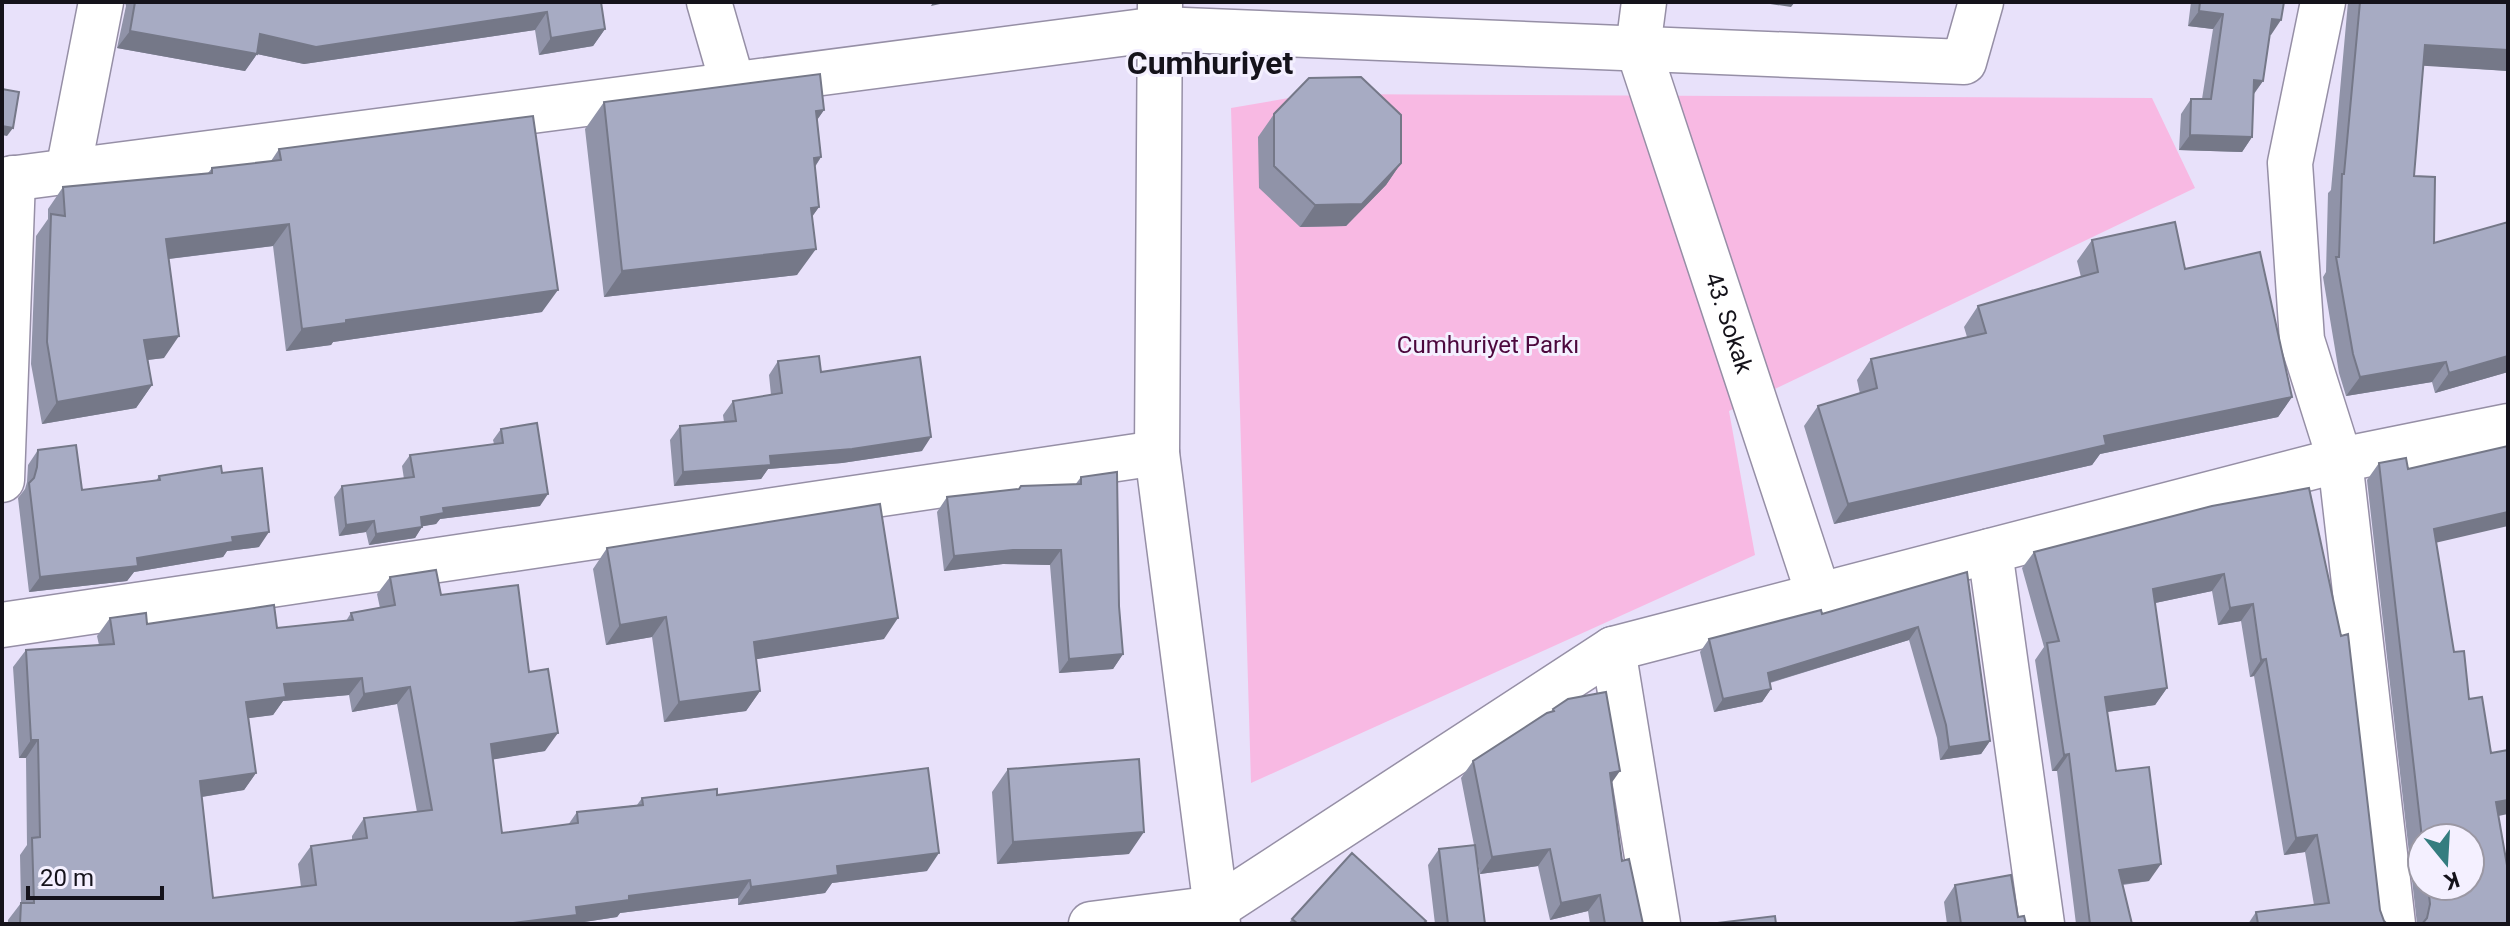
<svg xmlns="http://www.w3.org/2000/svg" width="2510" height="926" viewBox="0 0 2510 926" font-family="Roboto,sans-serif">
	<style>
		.green { fill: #f8b9e3 }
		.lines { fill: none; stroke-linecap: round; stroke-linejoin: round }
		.street-casing { stroke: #968fa6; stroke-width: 47 }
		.street { stroke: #fff; stroke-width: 44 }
		.wall { fill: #9093a8; fill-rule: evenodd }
		.shaded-wall { fill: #757888 }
		.building { fill: #a7abc3; stroke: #757888; stroke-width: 2; fill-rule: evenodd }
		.labels { text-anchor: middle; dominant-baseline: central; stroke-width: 6; stroke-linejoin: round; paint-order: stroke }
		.street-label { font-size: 24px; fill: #15131b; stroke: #f4f0ff }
		.park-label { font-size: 24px; fill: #4c083d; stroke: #f4f0ff }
		.district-label { font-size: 32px; font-weight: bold; fill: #15131b; stroke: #f4f0ff }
	</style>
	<rect width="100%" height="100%" fill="#e8e1fa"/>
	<path class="green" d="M1312,94l840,4 43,90 -466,223 26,144 -504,228 -20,-675z"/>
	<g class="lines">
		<defs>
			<g id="street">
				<path d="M709,2l24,83"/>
				<path d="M1160,2l-3,451 61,471"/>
				<path id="s1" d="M1644,2l-6,46 181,548"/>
				<path d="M2323,2l-33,161 12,177 38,120 53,464"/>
				<path d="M68,171l33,-169"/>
				<path d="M2,180l1157,-151 805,33 17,-60"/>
				<path d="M2,480l11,-302"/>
				<path d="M1990,551l52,373"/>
				<path d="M2,625l1155,-172"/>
				<path d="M1613,649l45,275"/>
				<path d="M1091,924l125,-16 397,-259 727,-189 168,-34"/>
			</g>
		</defs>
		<use href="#street" class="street-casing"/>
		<use href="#street" class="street"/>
	</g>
	<path class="wall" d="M125,2h476l4,27 -12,17 -54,9 -4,-25 -231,34 -47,-10 -12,17 -128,-23 9,-42z
		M2191,2h93l-14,33 -7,46 -9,13 -2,43 -10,15 -63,-2 2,-36 10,-15h11l11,-70 -25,-3z
		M2348,2h160v69l-85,-6 -9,111 20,67 74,-21v150l-73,21 -3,-11 -86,14 -7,-23 -16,-96 3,-5 2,-79 3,-3z
		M604,102l220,8 -7,10 4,37 -6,10 4,40 -7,9 -15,59 -193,22 -19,-168z
		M1274,114l127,49 -15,22 -40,41 -46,1 -41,-39 -1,-51z
		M279,149l263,163 -209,30 -2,3 -45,6 -13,-105 -104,13 -5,99 -16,2 4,25 -16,23 -94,16 -11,-60 5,-128 12,-17v-10l15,-22 145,-14 4,-5 59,-7z
		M2092,240l93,29 107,128 -14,20 -178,37 -8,11 -258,59 -30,-98 14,-20 42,-12 -3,-14 14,-21 96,-22 -3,-10 14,-21 103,-29 -4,-16z
		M778,361l43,11 101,79 -80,12 -74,6 -7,10 -87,7 -4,-46 10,-14 44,-4 -1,-7 10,-14 38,-6 -2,-20z
		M501,429l39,77 -100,13 -4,5 -14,2 -7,12 -46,7 -3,-13 -27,4 -5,-39 8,-11 62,-7 -2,-13 8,-11 84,-11 -1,-4z
		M38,450l44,40 74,-9 3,-5 63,-3 37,74 -32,4 -4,6 -89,15 -7,9 -98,11 -11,-94 7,-9 2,-7 1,-17z
		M2379,463l29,6 28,74 18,109 15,47 29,117 10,108h-91l-50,-444zM2422,838l48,48h-48z
		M1081,477l38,129 4,48 -10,15 -54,4 -9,-108 -47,-1 -59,7 -7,-59 10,-15 71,-7 3,-4 54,-1z
		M2212,506l172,415 3,3h-139l8,-12 58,-7 -9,-53 -21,3 -30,-179 -4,1 -9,-56 -23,4 -6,-34 -57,12 12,85 -12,17 -48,7 9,59 33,110 -26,4 9,39h-56l-19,-153h-5l-17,-111 9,-13 -22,-79 12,-16z
		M607,548l277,91 -128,20 4,32 -14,20 -82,11 -12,-85 -46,8 -13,-76z
		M1967,572l23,169 -9,13 -41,6 -3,-22 -28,-98 -139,43 1,6 -9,13 -48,10 -14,-60 9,-13 113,-25z
		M390,577l51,18 88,77 16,79 -52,8 9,74 66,-8 9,-13 60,-7 5,-7 75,-3 210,76 -95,12 -7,10 -87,12v-7l-118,15 -3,4 -46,7h-563v-4l13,-17 -1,-48 7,-10 -1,-87h-7l-6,-91 13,-17 73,-5 -2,-9 13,-18 37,6 130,4 69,-7 5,-8 29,-5 -3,-14zM349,695l3,17 45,-8 20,108 -53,6 -12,18v4l-41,6 -13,18 3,23 -88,11 -11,-101 42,-7 12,-17 -8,-55 25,-3 10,-14z
		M1553,709l59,74 10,78 21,63h-53l-2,-13 -38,9 -12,-54 -58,8 -3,-16 8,66h-50l-7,-59 11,-16 35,-4 -13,-67 12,-17 78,-49z
		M1008,769l121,85 -132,10 -5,-72z
		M1955,885l63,32 8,7h-79l-3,-22z
		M1292,919l132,5h-136z"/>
	<path class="shaded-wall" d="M933,2h16l-18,4z
		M1757,2h38l-4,5z
		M2199,11l24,3 -10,15 -25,-3z
		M547,12l-12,18 -231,34 -47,-10 -12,17 -128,-23 13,-17 130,3z
		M2272,19l9,1 -10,15 -9,-1z
		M605,29l-12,17 -54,9 12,-17z
		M2425,45l83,5v21l-97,-6z
		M2254,80l9,1 -11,15z
		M824,110l-19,27 11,-26z
		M2,126l11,2 -6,8 -5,-1z
		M2190,135l62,2 -10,15 -63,-2z
		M821,157l-18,27 11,-26z
		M1401,163l-15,22 -40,41 -46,1 15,-22z
		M819,207l-19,27 11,-26z
		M289,224l-16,22 -122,15 15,-22z
		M816,249l-19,26 -193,22 18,-26z
		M558,290l-16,22 -209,30 -2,3 -45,6 16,-22 44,-9z
		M179,336l-15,22 -35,4 15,-22z
		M2508,356v16l-73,21 14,-20z
		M2446,362l-14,20 -86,14 14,-19z
		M152,385l-16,23 -94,16 15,-22z
		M2292,397l-14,20 -178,37 -8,11 -258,59 14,-20 256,-68z
		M931,437l-9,14 -80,12 -74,6 -7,10 -87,7 9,-14 87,-16z
		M548,494l-8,12 -100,13 -4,5 -23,4 8,-11 22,-9z
		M2508,512v14l-86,20 12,-17z
		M374,521l-8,11 -27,4 7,-11z
		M422,527l-7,11 -46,7 7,-11z
		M269,532l-10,15 -32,4 -4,6 -89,15 -7,9 -98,11 11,-15 192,-40z
		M1013,550h48l-11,15 -47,-1 -59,7 10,-15z
		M2224,574l-12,17 -71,15 12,-17z
		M2253,604l-12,17 -23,4 12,-17z
		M666,617l-14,20 -46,8 14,-20z
		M898,618l-14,21 -145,23 15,-20z
		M1918,627l-9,13 -151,46 10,-13z
		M1123,654l-10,15 -54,4 10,-14z
		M2266,659l-12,17 -4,1 11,-17z
		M362,678l-13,17 -66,6 -10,14 -40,5 13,-18 38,-18z
		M410,687l-13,17 -45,8 12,-18z
		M2167,688l-12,17 -62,9 12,-17z
		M1771,689l-9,13 -48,10 9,-13z
		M760,691l-14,20 -82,11 15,-20z
		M558,733l-13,18 -67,11 13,-18z
		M31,740h7l-12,18h-7z
		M1990,741l-9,13 -41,6 9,-13z
		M2069,754l-12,17h-5l12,-16z
		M1620,771l-12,17 2,-15z
		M256,773l-12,17 -56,9 12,-18z
		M2508,800v14l-24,5 12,-17z
		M1144,832l-15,22 -132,10 16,-22z
		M2317,835l-12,17 -21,3 12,-17z
		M1550,849l-12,17 -58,8 12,-17z
		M939,853l-12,18 -95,12 -7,10 -87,12 13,-18 86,-21z
		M2161,864l-12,17 -42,5 12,-16z
		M750,880l-12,18 -118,15 -3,4 -46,7h-58l1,-1 62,-16 53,-11z
		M1600,895l-12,16 -38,9 11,-17z"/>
	<path class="building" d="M135,2h466l4,27 -54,9 -4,-26 -231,35 -56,-13 -3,20 -127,-23z
		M2200,2h84l-3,18 -9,-1 -9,62 -9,-1 -2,57 -62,-2 1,-36h20l12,-85 -24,-3z
		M2360,2h148v48l-83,-5 -11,131 21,1 -1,66 74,-21v134l-59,17 -3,-11 -86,15 -7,-23 -17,-97h3l3,-83h2z
		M820,74l4,36 -8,1 5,46 -7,1 5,49 -8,1 5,41 -194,22 -18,-169z
		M1361,77l40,38v48l-39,41 -47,1 -41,-39v-52l35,-36z
		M2,89l17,3 -6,36 -11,-2z
		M533,116l25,174 -212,30v3l-44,6 -13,-105 -123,15 13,97 -35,4 8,45 -95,17 -10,-60 4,-128 14,2 -2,-29 149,-14v-5l69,-8 -2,-11z
		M2175,222l10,47 75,-17 32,145 -188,39 2,9 -258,59 -30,-98 59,-18 -6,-29 115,-26 -8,-27 120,-34 -6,-32z
		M819,356l2,16 99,-15 11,80 -79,12 -82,7 1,9 -88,7 -3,-46 56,-5 -3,-20 49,-8 -4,-32z
		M537,423l11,71 -105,14 1,5 -23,4 1,10 -46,7 -2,-13 -28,4 -4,-39 72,-9 -4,-22 93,-12 -2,-14z
		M76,445l6,45 78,-10 -1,-4 62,-10 1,7 40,-5 7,64 -37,5 1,5 -96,16 1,8 -98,11 -11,-94 5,-5 3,-11 1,-17z
		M2508,446v66l-74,17 20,123 10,-1 5,48 13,-2 9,56 17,-3v50l-12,2 12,69v53h-86l5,-6 3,-14 -2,-18h42v-48h-48l-43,-375 27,-5 2,11z
		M1117,472l2,134 4,48 -54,5 -8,-109h-48l-59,6 -7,-59 72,-8 2,-3 60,-2v-7z
		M2309,488l32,148 7,-2 32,276 4,11 3,3h-129l-2,-12 73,-9 -12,-68 -21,3 -30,-179 -5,1 -8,-56 -23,4 -6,-34 -71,15 14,99 -62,9 11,74 33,-4 12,97 -42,6 13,54h-42l-21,-170 -5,1 -17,-112 12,-2 -25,-89 178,-46z
		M880,504l18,114 -144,24 6,49 -81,11 -13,-85 -46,8 -13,-77z
		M436,570l5,25 77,-10 11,87 19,-3 10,64 -67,11 11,89 76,-10 -1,-11 66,-7 -1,-7 75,-9v6l211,-27 11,85 -102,13 1,9 -57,8 -30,4 -1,-7 -121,16v4l-53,7 1,8 -63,8v1h-494l1,-21h13l-2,-65 8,-1 -2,-97h-7l-5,-90 88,-6 -4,-26 36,-5 1,11 127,-19 3,23 76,-8 -2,-7 44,-8 -5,-28zM362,678l2,16 46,-7 22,123 -68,8 3,20 -56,8 5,39 -103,13 -13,-117 56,-8 -10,-71 40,-5 -2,-13z
		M1967,572l23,169 -41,6 -3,-22 -28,-98 -150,46 3,16 -48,10 -14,-60 112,-29 1,4z
		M1606,692l14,79 -10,2 12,88 7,-2 14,65h-38l-5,-29 -39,8 -11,-54 -58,8 -19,-96 74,-48 7,-2 -1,-2 15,-10z
		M1139,759l5,73 -131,10 -5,-73z
		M1475,845l10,79h-37l-9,-75z
		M1352,853l74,68 -3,3h-125l-6,-5z
		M2011,875l7,42 6,-1 2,8h-65l-6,-39z
		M1775,916l1,8h-67z"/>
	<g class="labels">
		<g class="street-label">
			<text stroke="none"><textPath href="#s1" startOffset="336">43. Sokak</textPath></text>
		</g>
		<g class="park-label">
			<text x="1488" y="345">Cumhuriyet Parkı</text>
		</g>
		<g class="district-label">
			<text x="1210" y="63">Cumhuriyet</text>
		</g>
	</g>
	<rect width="2510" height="926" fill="none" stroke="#15131b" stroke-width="8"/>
	<g transform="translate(2446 862) rotate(162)"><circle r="38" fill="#f4f0ff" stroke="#9b98a4" stroke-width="2"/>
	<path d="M0-6L14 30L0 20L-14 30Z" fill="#347d7f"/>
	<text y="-12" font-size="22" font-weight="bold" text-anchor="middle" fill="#15131b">K</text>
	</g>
	<path d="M28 886v12h134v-12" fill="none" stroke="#15131b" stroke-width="4"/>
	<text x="40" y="886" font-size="24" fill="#15131b" stroke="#f4f0ff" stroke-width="6" paint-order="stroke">20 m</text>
</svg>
